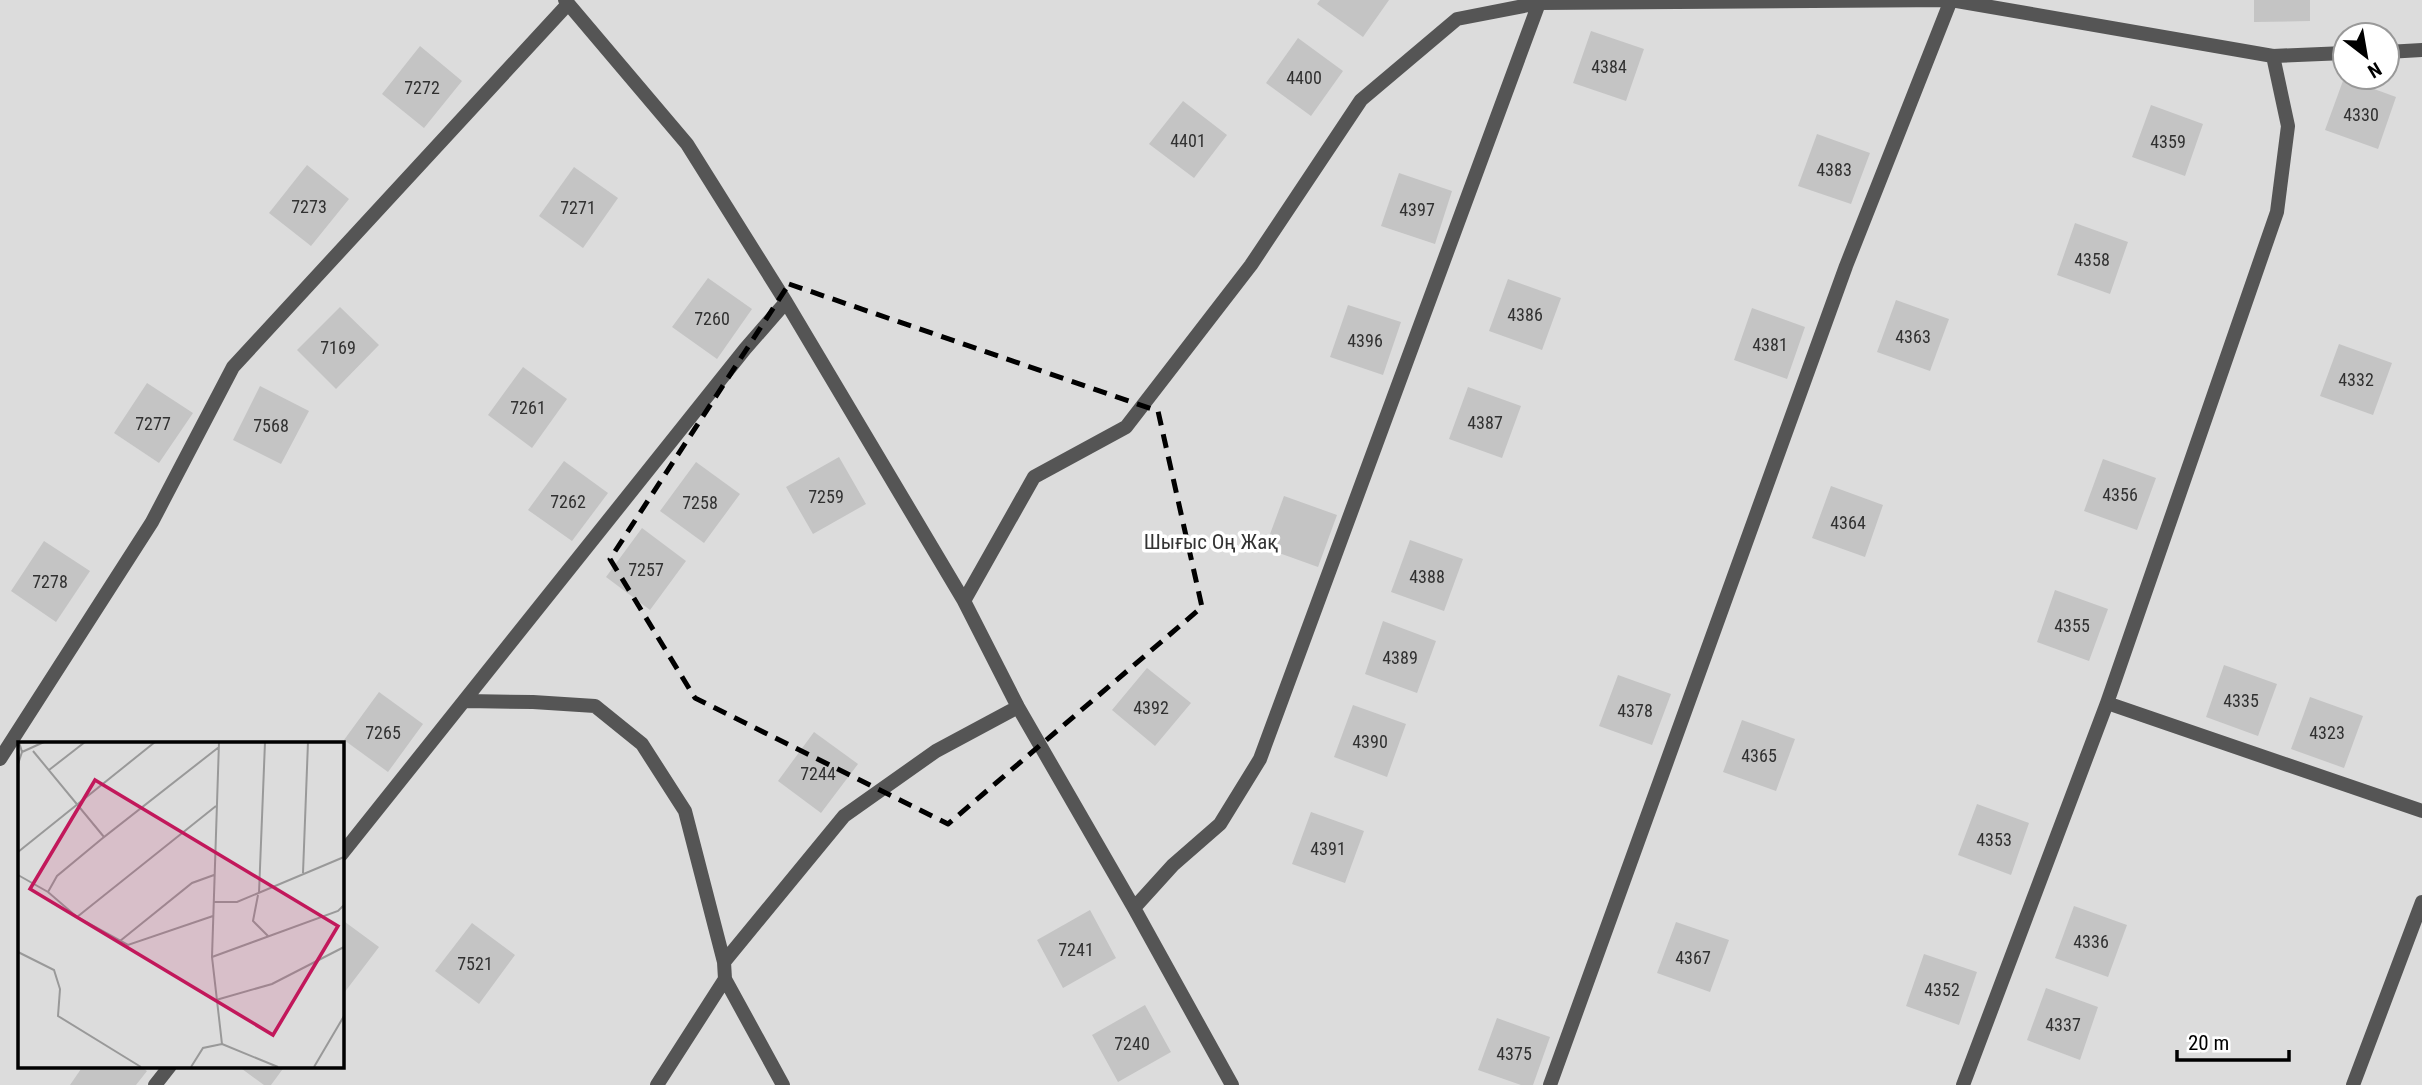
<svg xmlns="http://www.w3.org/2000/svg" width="2422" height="1085" viewBox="0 0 2422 1085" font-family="'Roboto Condensed',sans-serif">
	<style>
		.green { fill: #dcdcdc; fill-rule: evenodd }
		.building { fill: #c4c4c4 }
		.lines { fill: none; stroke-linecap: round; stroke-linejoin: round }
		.service { stroke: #555; stroke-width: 14 }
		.marked { fill: none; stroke: #000; stroke-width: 5; stroke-dasharray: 14 9; stroke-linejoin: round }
		.labels { text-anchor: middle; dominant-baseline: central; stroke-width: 7; stroke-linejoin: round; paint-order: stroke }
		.number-label { font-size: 18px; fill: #313131 }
		.park-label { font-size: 21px; fill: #333; stroke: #fff }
		.inset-road { fill: none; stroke: #999; stroke-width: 2 }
		.view { fill: #c2185b; fill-opacity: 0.15; stroke: #c2185b; stroke-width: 3.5 }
		.inset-edge { fill: none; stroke: #000; stroke-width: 3.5 }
	</style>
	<rect width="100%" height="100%" fill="#fff"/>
	<path class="green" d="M0,0h2422v1085h-2422zM2345,35h42v42h-42zM19,744h322v322h-322z"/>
	<path class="building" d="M1320,0h69l-26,37 -46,-33z
		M2254,0h56v21l-56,1z
		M1591,31l53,18 -18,52 -53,-18z
		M1298,38l45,33 -32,45 -45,-33z
		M420,46l42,35 -38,47 -42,-34z
		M2344,78l52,19 -18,52 -53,-19z
		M1183,101l44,34 -33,43 -45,-34z
		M2151,105l52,19 -18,52 -53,-19z
		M1817,134l53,19 -19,51 -53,-18z
		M307,165l42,34 -38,47 -42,-33z
		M574,167l44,31 -35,50 -44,-32z
		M1399,173l53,18 -17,53 -54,-18z
		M2075,223l53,19 -18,52 -53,-19z
		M708,278l44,31 -35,50 -45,-32z
		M1508,279l53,19 -19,52 -53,-19z
		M1896,300l53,19 -19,52 -53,-19z
		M1348,305l53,17 -18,53 -53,-18z
		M340,307l39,38 -43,44 -39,-39z
		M1752,308l53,19 -18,52 -53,-19z
		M2339,344l53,19 -19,52 -53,-19z
		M523,367l44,32 -35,49 -44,-33z
		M147,383l46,30 -34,50 -45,-30z
		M260,386l49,25 -28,53 -48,-24z
		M1468,387l53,19 -19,52 -53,-19z
		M839,457l27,47 -53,30 -27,-47z
		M2103,459l53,19 -19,52 -53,-19z
		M564,461l44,32 -36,48 -44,-31z
		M696,462l44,32 -36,49 -44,-32z
		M1831,486l52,19 -18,52 -53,-19z
		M1284,496l53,19 -19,52 -53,-19z
		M642,528l44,33 -36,49 -44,-33z
		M1410,540l53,19 -19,52 -53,-19z
		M44,541l46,30 -34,51 -45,-31z
		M2055,590l53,19 -19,52 -52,-19z
		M1383,621l53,20 -19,52 -52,-19z
		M2224,665l53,19 -19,52 -52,-19z
		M1147,668l44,35 -36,43 -43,-36z
		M1618,675l53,19 -19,51 -53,-19z
		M379,692l44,32 -35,48 -44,-32z
		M2310,697l53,19 -19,52 -53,-19z
		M1353,705l53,19 -19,53 -53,-20z
		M1742,720l53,19 -19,52 -53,-19z
		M814,732l44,32 -37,49 -43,-32z
		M1977,804l52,19 -18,52 -53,-20z
		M1311,812l53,19 -19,52 -53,-19z
		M2074,906l53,19 -19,52 -53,-19z
		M1090,910l26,48 -53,30 -26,-48z
		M341,919l38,28 -38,50z
		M1676,922l53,18 -19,52 -53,-19z
		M472,923l43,32 -36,49 -44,-33z
		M1924,954l53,18 -18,53 -53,-19z
		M2046,988l52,19 -18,53 -53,-20z
		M1145,1005l26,47 -53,30 -26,-47z
		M1497,1018l53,19 -17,48h-12l-43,-15z
		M83,1066h56l8,5 -11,14h-66z
		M238,1066h47l-14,19h-7z"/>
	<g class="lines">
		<path class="service" d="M565,0l122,144 99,158 178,299 54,106 116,201 98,177
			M2387,52l35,-2
			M964,601l70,-124 92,-50 125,-162 110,-165 96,-81 82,-16 412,-3 322,56 72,-3
			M466,701l67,1 62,4 47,38 43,67 39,151
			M2107,703l170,-491 11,-86 -15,-70
			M0,759l152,-237 81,-155 335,-363
			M341,855l404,-506 41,-47
			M1134,908l39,-43 47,-41 40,-65 279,-756
			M725,979l58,106
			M155,1085l15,-19
			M657,1085l68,-106 -1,-17 120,-146 92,-65 82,-44
			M1550,1085l296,-819 105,-266
			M1963,1085l144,-382 315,108
			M2353,1085l69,-183"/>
	</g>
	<path class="marked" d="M789,284l369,127 44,196 -254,217 -253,-126 -85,-139z"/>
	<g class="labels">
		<g class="number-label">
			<text x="1609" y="66">4384</text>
			<text x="1304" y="77">4400</text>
			<text x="422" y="87">7272</text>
			<text x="2361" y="114">4330</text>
			<text x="1188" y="140">4401</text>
			<text x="2168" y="141">4359</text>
			<text x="1834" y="169">4383</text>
			<text x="309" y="206">7273</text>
			<text x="578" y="207">7271</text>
			<text x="1417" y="209">4397</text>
			<text x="2092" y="259">4358</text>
			<text x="1525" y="314">4386</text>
			<text x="712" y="318">7260</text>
			<text x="1913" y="336">4363</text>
			<text x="1365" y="340">4396</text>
			<text x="1770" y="344">4381</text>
			<text x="338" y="347">7169</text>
			<text x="2356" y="379">4332</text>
			<text x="528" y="407">7261</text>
			<text x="1485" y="422">4387</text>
			<text x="153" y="423">7277</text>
			<text x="271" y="425">7568</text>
			<text x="2120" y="494">4356</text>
			<text x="826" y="496">7259</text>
			<text x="568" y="501">7262</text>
			<text x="700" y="502">7258</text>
			<text x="1848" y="522">4364</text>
			<text x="646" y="569">7257</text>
			<text x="1427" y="576">4388</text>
			<text x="50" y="581">7278</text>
			<text x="2072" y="625">4355</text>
			<text x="1400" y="657">4389</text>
			<text x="2241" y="700">4335</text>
			<text x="1151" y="707">4392</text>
			<text x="1635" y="710">4378</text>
			<text x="383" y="732">7265</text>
			<text x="2327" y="732">4323</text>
			<text x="1370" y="741">4390</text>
			<text x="1759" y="755">4365</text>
			<text x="818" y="773">7244</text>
			<text x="1994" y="839">4353</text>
			<text x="1328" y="848">4391</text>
			<text x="2091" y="941">4336</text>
			<text x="1076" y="949">7241</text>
			<text x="1693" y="957">4367</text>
			<text x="475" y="963">7521</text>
			<text x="1942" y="989">4352</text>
			<text x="2063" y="1024">4337</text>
			<text x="1132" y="1043">7240</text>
			<text x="1514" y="1053">4375</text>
		</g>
		<g class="park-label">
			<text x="1211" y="542">Шығыс Оң Жақ</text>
		</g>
	</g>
	<g transform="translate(18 742)">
		<rect width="326" height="326" fill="#fff"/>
		<path d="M0,0h325v325h-325z" fill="#dcdcdc"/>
		<path class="inset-road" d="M201,0l-7,215 10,87 56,23M15,9l71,86 115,-90M4,10l22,-10M0,22l4,-12 -3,-10M31,28l36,-28M0,110l137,-110M285,131l5,-131M0,133l30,17 29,25 51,28 85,-29M30,150l9,-16 47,-39M241,151l6,-151M240,153l-5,26 15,15M195,160h24l107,-45M59,175l139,-111M102,199l72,-58 22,-8M0,210l36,18 6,19 -2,27 83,51M194,215l126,-46 6,-6M198,258l56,-16 72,-37M173,325l12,-19 19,-4M296,325l30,-51"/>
		<path class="view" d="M77,38l243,146 -65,109 -243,-146z"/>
		<rect width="326" height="326" class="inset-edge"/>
	</g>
	<g transform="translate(2366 56) rotate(149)"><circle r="33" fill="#ffffff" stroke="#999999" stroke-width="2"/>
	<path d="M0-5L12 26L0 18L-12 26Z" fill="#000000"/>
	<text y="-10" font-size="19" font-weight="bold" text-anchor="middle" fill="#000000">N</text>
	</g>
	<path d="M2177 1050v10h112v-10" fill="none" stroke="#000000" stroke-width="3.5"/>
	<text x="2188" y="1050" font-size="21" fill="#000000" stroke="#ffffff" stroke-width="5" paint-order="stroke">20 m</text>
</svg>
